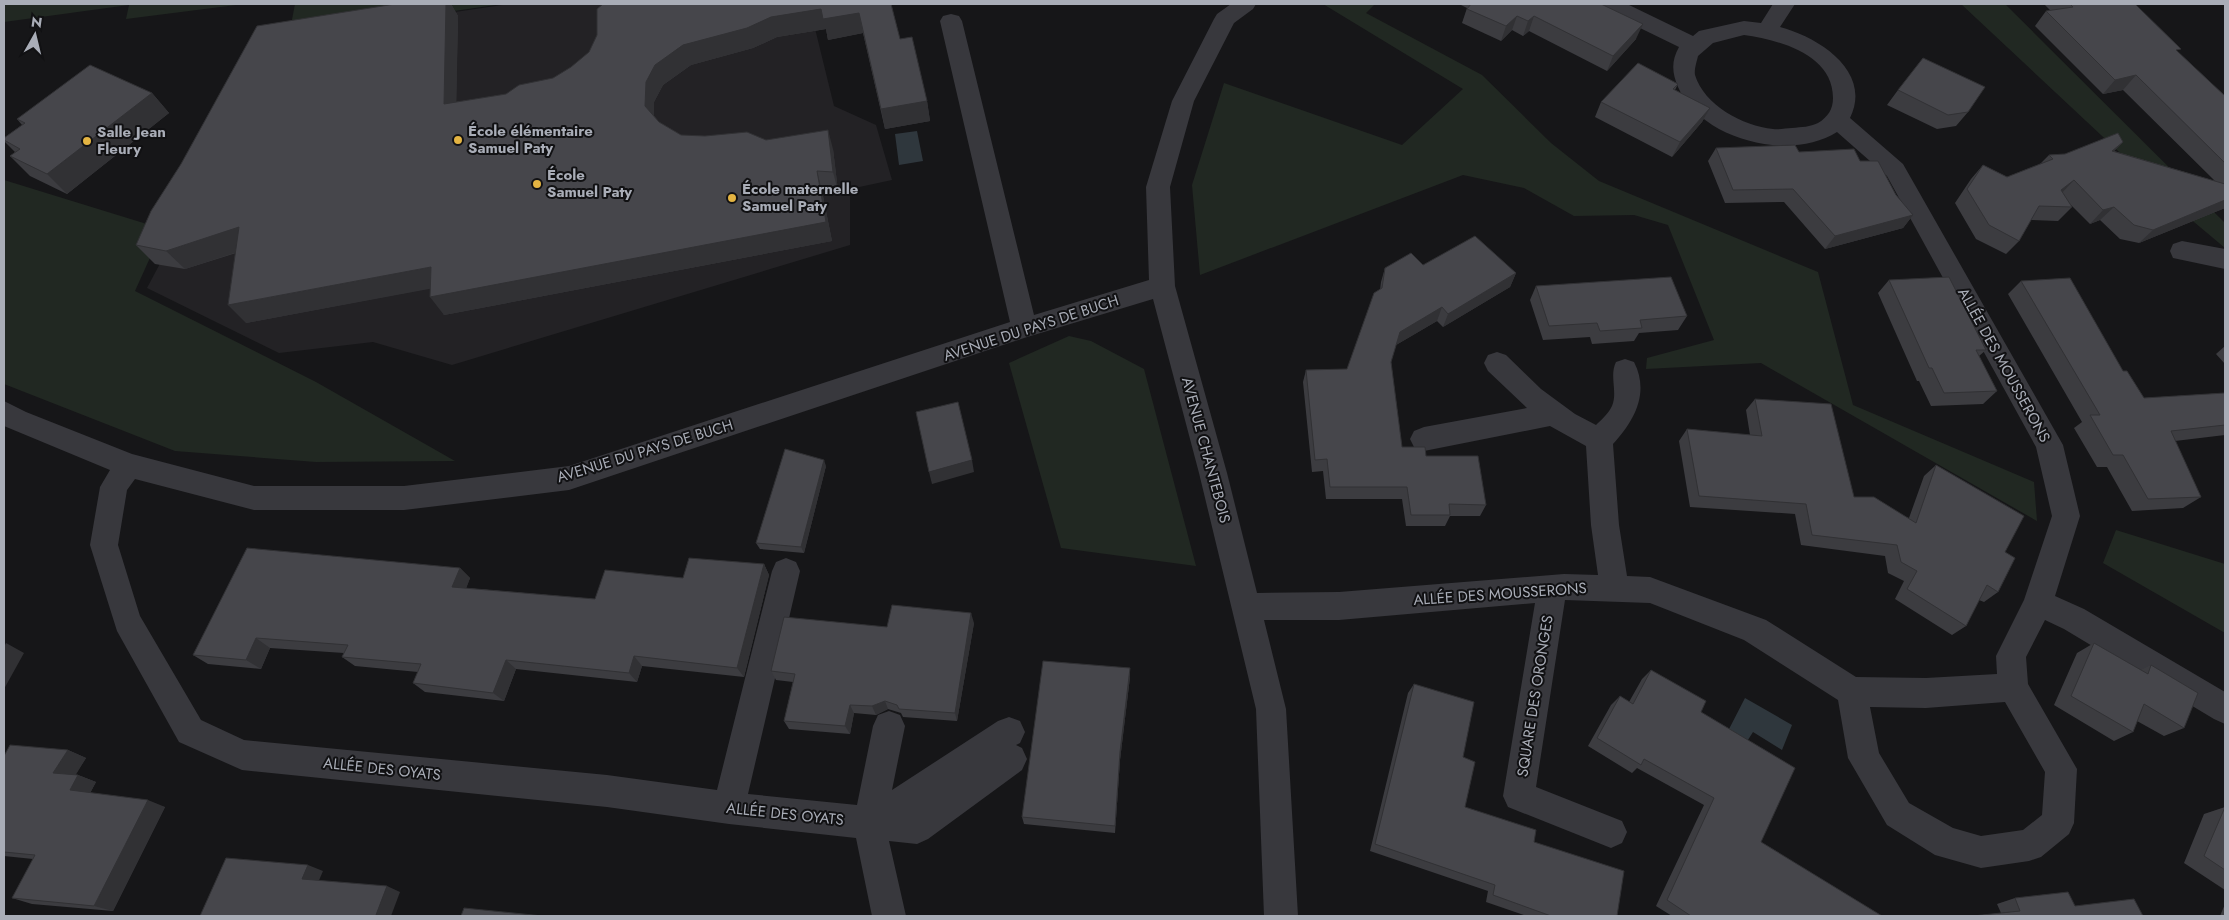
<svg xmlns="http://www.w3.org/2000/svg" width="2229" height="920" viewBox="0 0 2229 920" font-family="Jost,sans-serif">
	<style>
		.built { fill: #232225 }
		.green { fill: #212822 }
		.water { fill: #2f373d }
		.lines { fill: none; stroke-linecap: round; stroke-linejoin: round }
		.minor { fill: #38383d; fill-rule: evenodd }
		.wall { fill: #3c3c40 }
		.shaded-wall { fill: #313134 }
		.building { fill: #46464b; stroke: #313134 }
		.poi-dot { fill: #e4b442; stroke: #111113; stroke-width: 2 }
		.labels { text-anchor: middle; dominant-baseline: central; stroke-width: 4; stroke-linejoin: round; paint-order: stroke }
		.poi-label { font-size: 15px; font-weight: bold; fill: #a9adb7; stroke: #111113; text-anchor: start }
		.street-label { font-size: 15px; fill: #a9adb7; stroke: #111113 }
	</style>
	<rect width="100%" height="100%" fill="#161618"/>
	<path class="built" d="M509,4h300l25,102 42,19 16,55 -42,9v56l-398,120 -79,-23 -94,11 -132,-65 133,-250z"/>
	<path class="green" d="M4,4h240l-118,15 3,-14 -125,17z
		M295,4h207l-213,31z
		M1323,4h52l-9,9 116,62 69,68 48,38 219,91 35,133 181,77 3,39 -276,-158 -115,6 1,-11 67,-18 -46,-115 -34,-10 -60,1 -50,-28 -61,-13 -263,100 -8,-90 32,-102 178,62 61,-56z
		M1961,4h44l220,219v25l-31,-26z
		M4,180l159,49 -28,62 181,91 139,79 -139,1 -141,-11 -171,-67z
		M1069,336l22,5 53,28 52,197 -135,-18 -52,-185z
		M2116,530l109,34v69l-122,-70z"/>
	<path class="water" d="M917,131l6,30 -24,4 -4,-31z
		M1745,698l47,27 -10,25 -29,-18 -7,11 -18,-12z"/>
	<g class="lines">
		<path class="minor" d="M1231,4h25l-3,5 -19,14 -40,78 -24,86 5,99 52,187 30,120 82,-1 225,-18 34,1 -7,-50 -5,-79 -36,-20 -126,25 -10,-4 -4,-8 4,-8 10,-4 103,-19 -39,-37 -4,-8 4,-8 9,-3 9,3 35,34 34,25 21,11c5,-5 13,-12 16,-19 6,-14 -3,-30 4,-44l9,-3 9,3c16,31 0,59 -21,82l6,81 8,51 23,1 116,43 90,57 70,1 71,-4 -1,-18 28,-56 28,-84 -16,-69 -149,-271 -50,-44c-47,30 -136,8 -159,-45 -6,-14 -7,-26 1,-40l-78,-38 -3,-5h29l66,32 6,-5 45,-10 17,2 12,-19h22l-15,23c38,10 93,44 70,91l53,46 160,281 17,71 -25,80 29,13 141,83v32l-11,-5 -150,-90 -19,-9 -19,37 2,27 49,85 -3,54 -5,11 -28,23 -12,4 -48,7 -46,-13 -48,-30 -39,-67 -10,-58 -94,-60 -94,-37 -85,-3 -29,187 86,34 5,11 -5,11 -11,5 -103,-41 -5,-11 32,-193 -196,17h-75l22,89 12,207h-34l-8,-207 -57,-236 -46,-174 -129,39 -455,152 -165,20h-150l-119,-31 -8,11 -9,55 22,71 61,104 43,20 363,35 110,15 55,-219 4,-9 10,-4 10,4 4,9 -52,223 109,11 16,-79 5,-11 11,-4 11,4 5,11 -13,64 106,-69 11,-4 11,4 5,11 -5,11 -4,2 6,3 5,11 -5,11 -94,69 -11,5 -28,-3 17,75h-34l-16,-78 -127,-14 -122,-17 -365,-37 -63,-28 -62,-111 -27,-86 10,-58 10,-17 -106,-44v-25l22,11 106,42 122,32h150l165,-20 441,-144 -70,-301 3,-5 8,-2 8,2 3,5 72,294 115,-35 -3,-93 26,-86 42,-82 3,-5zM1744,35c35,5 89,19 89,63 0,11 -5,19 -15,25 -8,4 -16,4 -26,5 -6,0 -13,2 -19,1 -30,-3 -69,-24 -78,-54 -1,-6 2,-14 3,-19l15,-13zM2005,702l40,70 -3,43 -19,15 -42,6 -28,-8 -44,-25 -30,-50 -9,-46 56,1z
			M2182,241l43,8v20l-52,-11 -3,-7 3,-7z"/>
	</g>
	<path class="wall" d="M395,4h56l7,12 -2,86 50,-8 47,-16 338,-74 9,35 27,62 3,20 -45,8 -22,-96 -35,7 -2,-11 -49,8 -24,11 -62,17 -28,20 -9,17v14l5,6 22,13 85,5 67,9 5,42h-16l10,50 -388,74 -13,-27 -185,35 -10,-70 -51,16 -30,-5 -19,-19z
		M1459,4h142l35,35 -29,32 -78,-40 -6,5 -11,-6 -11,11 -39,-18 5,-15z
		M2044,4h91l43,48 47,44v112l-86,35 -19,-4 -20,-19 -10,4 -21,-21 3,4 -14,14 -27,-1 -12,21 -13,13 -30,-15 -21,-36 16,-24 12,-14 24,12 33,-13 9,-9 16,-1 58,-12 -9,9 101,30 -92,-91 -20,4 -68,-68 11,-15h5z
		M1678,84l-3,6 35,18 -8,14 -30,35 -77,-40 6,-15z
		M1898,90l70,22 -12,14 -19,3 -50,-24z
		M152,93l17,20 -102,81 -37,-18 -20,-20 5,-4 -11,-11v-3l18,-13 -5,-6z
		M1716,148l144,13 36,34 17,20 -10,13 -78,21 -41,-47 -59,1 -17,-42z
		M1423,265l93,8 -6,14 -67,40 -6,-6 -41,24 -5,17 11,85 24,9 60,49 -6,11h-30l-5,10h-39l-4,-27h-76l-3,-28 -11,1 -9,-90 3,-12 41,-1 33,-79 1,-8 4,-14z
		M1889,280l97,70 -7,6 18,35 -14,13 -52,2 -12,-25h-2l-39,-88z
		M2021,281l102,90 21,27 81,-5v42l-50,6 26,56 -18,11 -51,3 -25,-44h-10l-23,-39 8,-6 -74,-128z
		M1536,286l151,30 -9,14 -39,3 -5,8 -42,3 -2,-7 -47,3 -13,-40z
		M2225,346v18l-9,-10z
		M1755,399l99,98 55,21 15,-42 12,-11 69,87 -7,40 -14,10 -5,-2 -13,26 -14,9 -57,-36 9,-18 -16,-8 -3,-17 -84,-11 -6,-31 -105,-7 -11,-66 8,-12 63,6 -4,-25z
		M826,466l-22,87 -44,-4 -4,-6z
		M764,564l5,11 -25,102 -102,-11 -5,16 -121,-13 -12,32 -79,-9 -12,-9 5,-11 -63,-6 -13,-9 2,-4 -74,-5 -9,21 -53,-5 -15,-9 267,-87 10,10 -4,10 129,11 88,-21z
		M974,623l-17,98 -54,-4 -2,-4 -13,-4 -12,6 -22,-2 -4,21 -61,-5 -5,-8 9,-39 -17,-2 -5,-9 116,-44z
		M2094,643l47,27 10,-5 33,63 -20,8 -27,-15 -4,11 -19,9 -60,-36 23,-52z
		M1130,668v9l-10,83 -5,73 -91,-9 -2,-7z
		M1651,670l50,42 60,130 121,74h-210l-16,-10 48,-101 -67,-37 -5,5 -44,-27 23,-41 9,-9 9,6 13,-23z
		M1414,684l49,73 2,50 69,35 83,74h-90l-41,-14 2,-11 -118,-40 38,-158z
		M68,750l18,8 -11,17h3l18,7 -6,11 75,14 -52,104 -81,-7 -20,-6 21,-39 -29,-3v-100z
		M2225,807v83l-41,-27 20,-49z
		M2015,898l60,8 -74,7 -4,-9z
		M2225,904v12h-5z"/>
	<path class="shaded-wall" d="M446,4h5l7,12 -2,108 -12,-20z
		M821,9l38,4 4,20 -35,7 -2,-11 -49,8 -24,11 -62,17 -28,20 -9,17v24l-9,-20 1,-24 9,-17 28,-20 88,-28z
		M1517,16l-5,14 -11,11 5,-15z
		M1534,16l-5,15 -6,5 5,-15z
		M1643,24l-7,15 -29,32 6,-15z
		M2136,75l-13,15 -20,4 12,-14z
		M152,93l17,20 -102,81 -20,-20z
		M927,101l3,20 -45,8 -4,-20z
		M1710,108l-8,14 -30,35 8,-15z
		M828,130l5,19 5,42 -5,-19z
		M2123,142l-14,14 3,-5z
		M817,171l5,20 10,50 -388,74 -14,-18z
		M2074,180l-13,14v-4z
		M2225,200v8l-86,35 14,-13z
		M2114,207l-14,13 -10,4 13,-14z
		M1913,215l-10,13 -78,21 10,-13z
		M239,227l17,19 -71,23 -19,-18z
		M431,267l14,19 -199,37 -18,-18z
		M1516,273l-6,14 -67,40 5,-13z
		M1442,307l-5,14 -41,24 4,-13z
		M824,460l2,6 -22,87 -3,-6z
		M972,460l2,12 -42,12 -3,-12z
		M764,564l5,11 -25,102 -7,-9z
		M460,568l10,10 -7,19 -11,-10z
		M971,613l3,10 -17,98 -2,-8z
		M256,638l14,10 -9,21 -15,-9z
		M6,643l18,10 -20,36v-42z
		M634,656l8,10 -5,16 -8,-9z
		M506,660l10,9 -12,32 -11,-8z
		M1130,668v9l-10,83 -5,73 5,-81z
		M885,701l3,8 -12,6 -4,-9z
		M850,705l4,8 -4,21 -5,-8z
		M68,750l18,8 -14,23 -19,-8z
		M78,775l18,7 -8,15 -18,-7z
		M148,800l17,7 -52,104 -19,-5z
		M308,865l15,6 -6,14 -15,-6z
		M387,886l13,6 -9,24h-12l-3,-1z"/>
	<path class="building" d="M395,4h51l-2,100 62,-10 13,-9 34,-7 18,-11 18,-15 8,-17v-26l6,-5h288l9,35 12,-2 15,64 -46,8 -22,-96 -36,6 -2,-10 -50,8 -24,11 -64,17 -28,20 -9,17 -1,24 14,16 22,13 24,1 42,-4 19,8 62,-10 5,42 -16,-1 9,51 -396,75 1,-30 -203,38 11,-78 -73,24 -30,-6 15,-34 30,-47 76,-138z
		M1471,4h130l42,20 -30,32 -79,-40 -6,5 -11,-5 -11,10 -39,-17z
		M2070,4h65l46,45 -5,1 49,46v67l-89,-88 -21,5 -69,-69 27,-4z
		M1923,58l62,29 -17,25 -20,3 -50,-25z
		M1638,63l40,21 -5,5 37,19 -30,34 -79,-40z
		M90,65l62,28 -105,81 -37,-18 10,-7 -16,-9v-2l21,-15 -8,-4z
		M2118,133l5,9 -11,9 113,33v16l-72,30 -19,-5 -20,-18 -11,3 -29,-30 -13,10 11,17 -33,-1 -20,35 -30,-16 -22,-36 16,-24 24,12 46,-18 -4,-4 16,-1z
		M1795,145l4,7 55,-3 6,12h18l18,34 17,20 -78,21 -42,-47 -60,1 -17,-42z
		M1475,236l41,37 -68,41 -6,-7 -42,25 -9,30 11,85h23l1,9h52l8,49 -37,-1 1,11h-39l-4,-28h-77l-3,-28 -12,1 -9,-90 41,-1 27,-76 8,-5 3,-20 26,-15 12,12z
		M1671,277l16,39 -47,4 2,8 -42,3 -3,-8 -48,3 -13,-40z
		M1949,277l37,73h-10l21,41 -53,2 -12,-25h-3l-40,-88z
		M2070,278l53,93h4l17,27 81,-5v32l-54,6 30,66 -53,2 -25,-44h-10l-23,-40h10l-79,-134z
		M1755,399l76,5 23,93h20l42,26 20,-58 88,51 -19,36 10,6 -17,34 -11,-7 -21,41 -59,-37 10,-18 -16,-9 -4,-17 -85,-10 -6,-31 -107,-8 -12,-67 75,7z
		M958,402l14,58 -43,12 -13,-60z
		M785,449l39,11 -23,87 -45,-4z
		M247,548l213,20 -8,19 143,12 10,-29 78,8 6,-20 75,6 -27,104 -103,-12 -5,17 -123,-13 -13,33 -80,-10 8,-19 -79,-7 6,-12 -92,-7 -10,22 -53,-5z
		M892,605l79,8 -16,100 -56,-4 -2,-4 -12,-4 -13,5 -22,-1 -5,21 -61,-5 11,-47 -24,-3 13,-54 103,10z
		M2094,643l54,31 3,-9 47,28 -14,35 -40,-24 -11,28 -62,-36z
		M1043,661l87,7 -10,84 -5,74 -93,-9z
		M1651,670l55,31 -5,11 94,56 -34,74 121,74h-191l-24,-16 47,-102 -70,-39 -3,6 -44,-27 23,-42 13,8z
		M1414,684l60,18 -11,55 12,5 -10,45 71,23 -2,12 90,29 -7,45h-66l-58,-21 2,-10 -120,-41z
		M10,745l58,5 -15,23 25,2 -8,15 78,10 -54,106 -82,-8 23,-43 -31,-3v-96z
		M2225,807v63l-21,-14z
		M226,858l82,7 -6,14 85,7 -11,29 8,1h-184z
		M2068,892l7,14 59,-7 9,17h-170l47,-5 -5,-13z
		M464,908l79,8h-82z"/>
	<g class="poi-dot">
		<circle cx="458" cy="140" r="5"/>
		<circle cx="87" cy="141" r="5"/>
		<circle cx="537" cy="184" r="5"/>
		<circle cx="732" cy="198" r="5"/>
	</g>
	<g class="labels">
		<g class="poi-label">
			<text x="468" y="131">École élémentaire<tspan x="468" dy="17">Samuel Paty</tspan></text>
			<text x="97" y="132">Salle Jean<tspan x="97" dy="17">Fleury</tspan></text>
			<text x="547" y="175">École<tspan x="547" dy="17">Samuel Paty</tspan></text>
			<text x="742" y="189">École maternelle<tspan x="742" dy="17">Samuel Paty</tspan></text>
		</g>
		<g class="street-label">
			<text transform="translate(1031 328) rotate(-18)">AVENUE DU PAYS DE BUCH</text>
			<text transform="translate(2004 365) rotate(61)">ALLÉE DES MOUSSERONS</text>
			<text transform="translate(1206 450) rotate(75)">AVENUE CHANTEBOIS</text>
			<text transform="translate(645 451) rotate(-17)">AVENUE DU PAYS DE BUCH</text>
			<text transform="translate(1500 594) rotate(-4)">ALLÉE DES MOUSSERONS</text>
			<text transform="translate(1535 696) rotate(-81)">SQUARE DES ORONGES</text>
			<text transform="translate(382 769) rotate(6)">ALLÉE DES OYATS</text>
			<text transform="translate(785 814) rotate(6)">ALLÉE DES OYATS</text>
		</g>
	</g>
	<rect width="2229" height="920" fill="none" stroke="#a9adb7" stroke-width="10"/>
	<g transform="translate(35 35) rotate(8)" stroke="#111113" stroke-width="4" paint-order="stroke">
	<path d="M0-4L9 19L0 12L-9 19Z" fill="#a9adb7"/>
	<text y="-8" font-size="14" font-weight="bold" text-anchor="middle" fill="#a9adb7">N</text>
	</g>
</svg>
